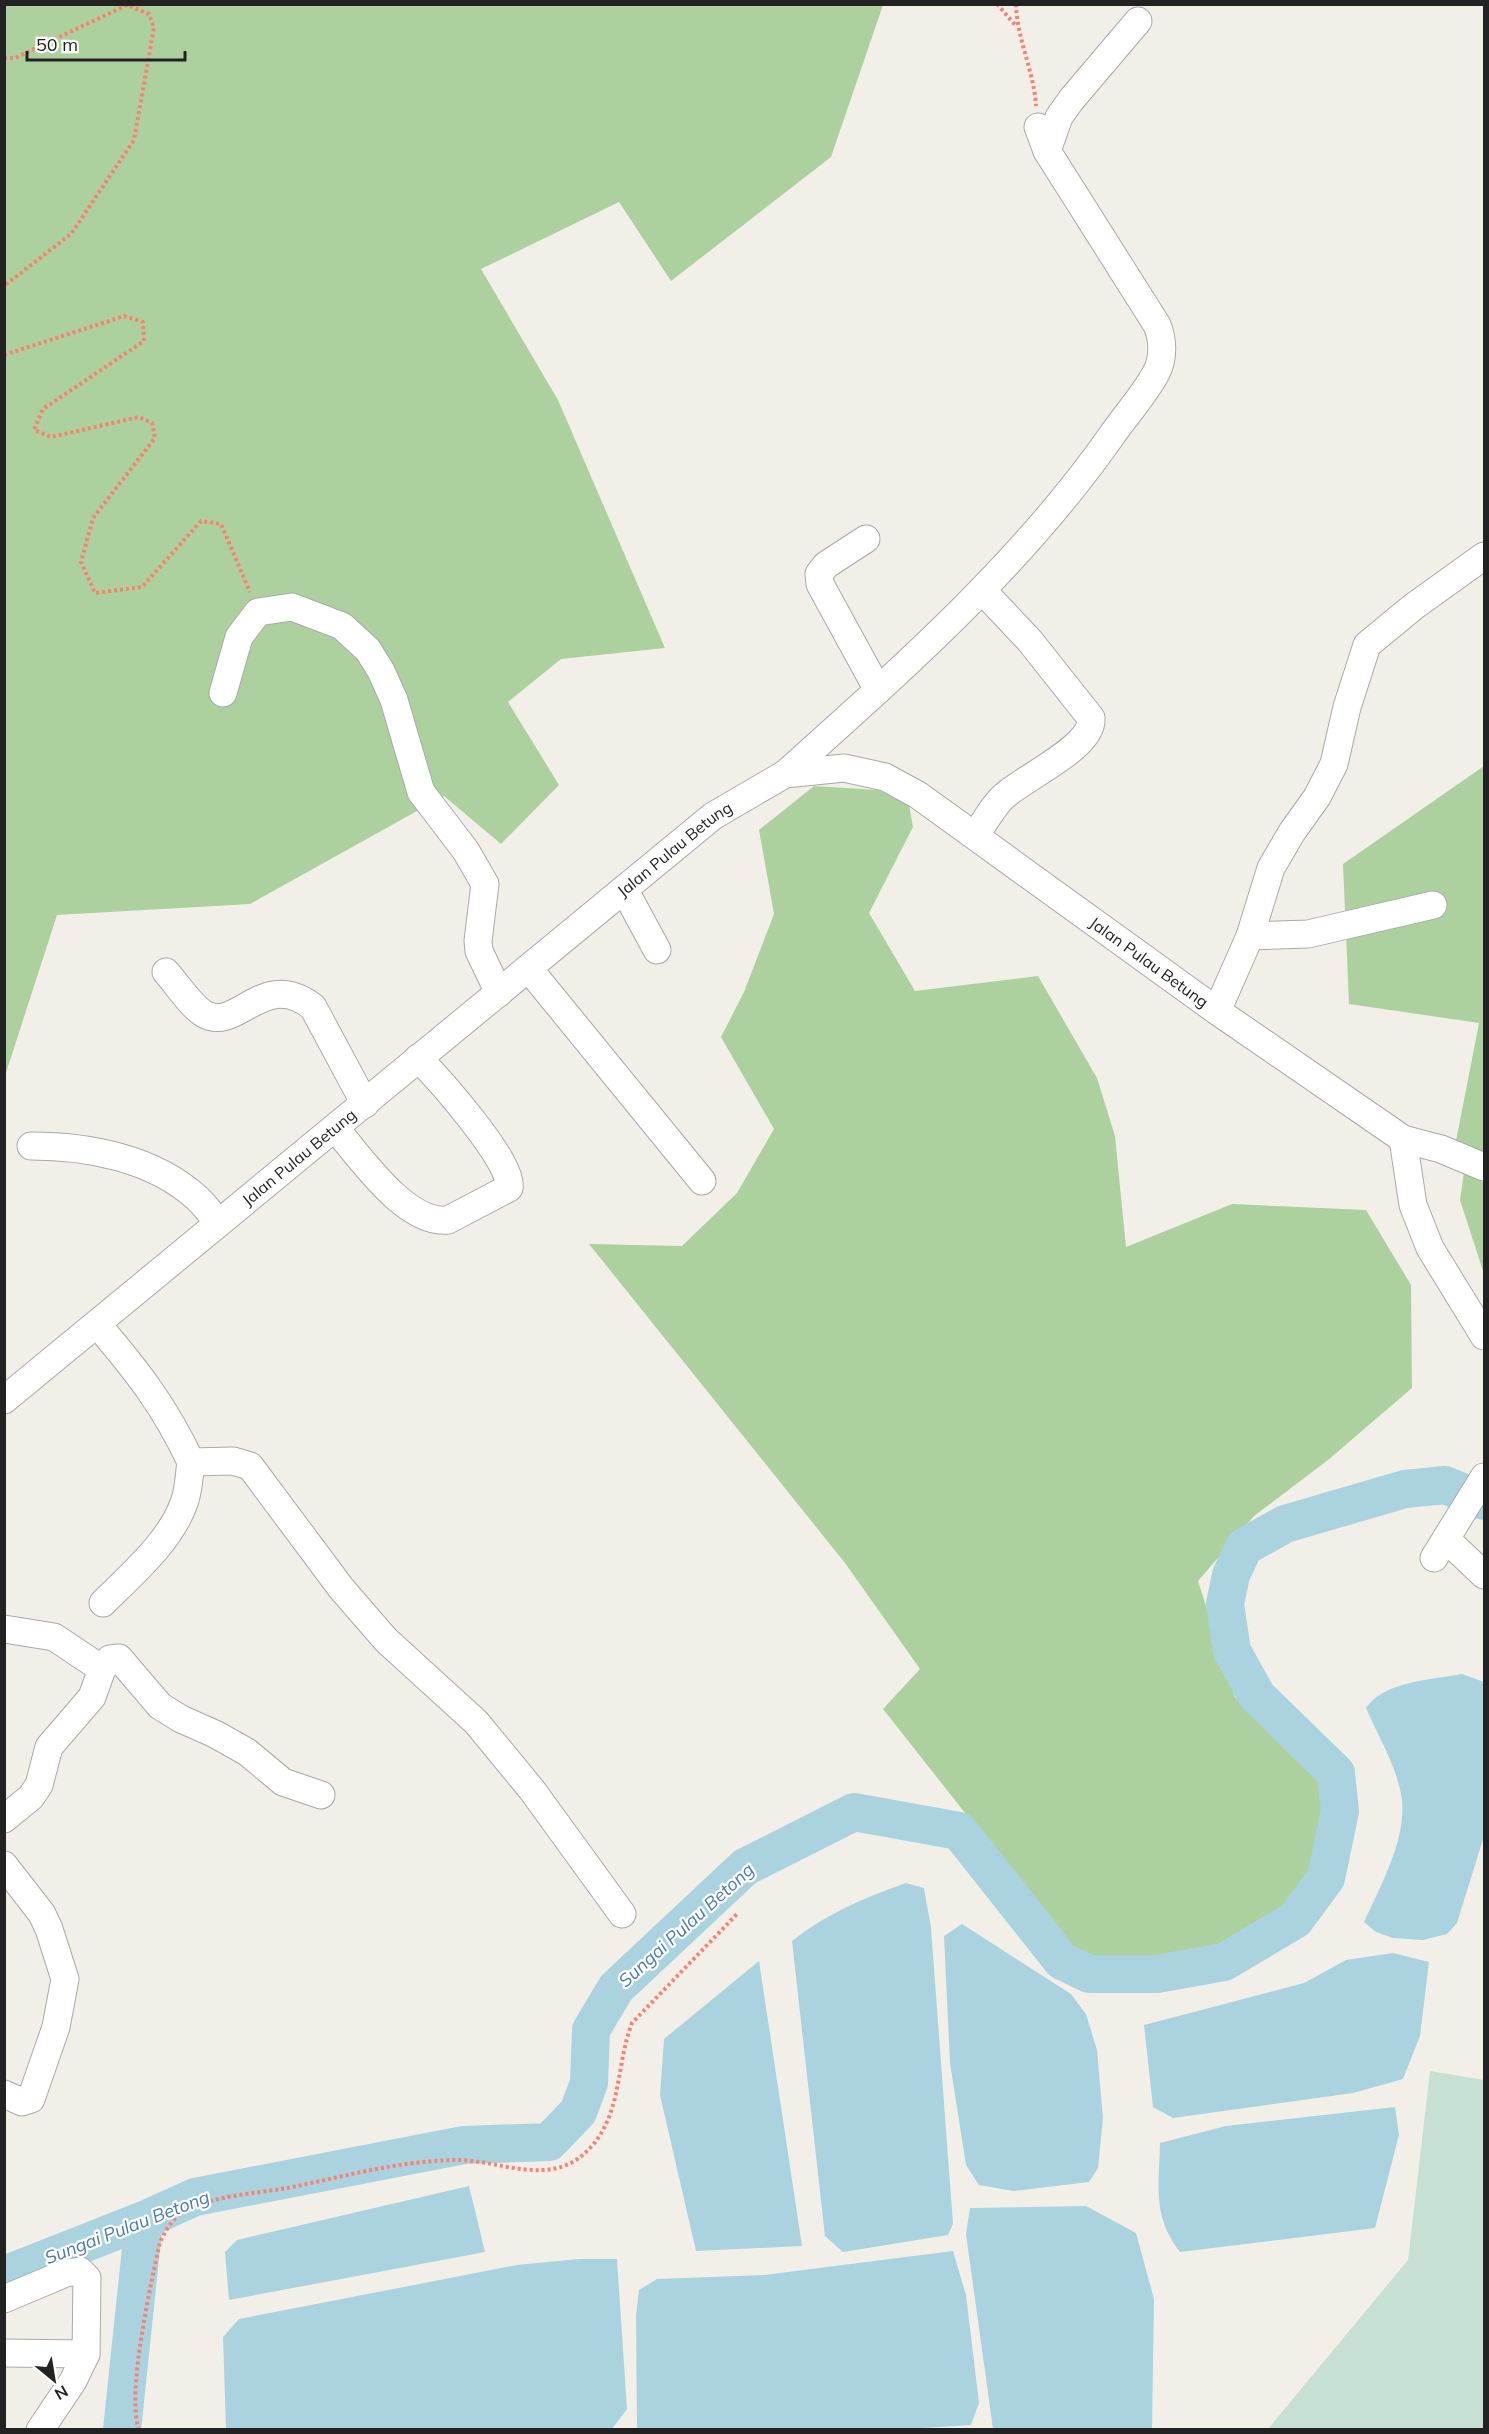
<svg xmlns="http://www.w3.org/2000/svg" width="1489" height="2434" viewBox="0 0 1489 2434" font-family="Mulish,sans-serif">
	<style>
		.forest { fill: #add19e }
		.wetland { fill: #c6e0d4 }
		.water { fill: #aad3df }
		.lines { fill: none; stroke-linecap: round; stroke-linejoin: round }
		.river { stroke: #aad3df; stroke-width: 38 }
		.minor-casing { stroke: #a9a9a9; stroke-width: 29 }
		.path { stroke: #fa8072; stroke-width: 4; stroke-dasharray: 3 3; stroke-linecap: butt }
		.minor { stroke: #fff; stroke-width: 27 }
		.labels { text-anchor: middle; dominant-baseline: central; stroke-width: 4.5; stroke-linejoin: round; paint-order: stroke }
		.street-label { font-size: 16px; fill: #222; stroke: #fff }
		.water-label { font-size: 18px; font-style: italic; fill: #4a7aab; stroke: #fff }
	</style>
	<rect width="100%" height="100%" fill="#f2efe9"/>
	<path class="forest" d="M5,5h878l-52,152 -160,124 -52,-79 -138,67 77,131 107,248 -104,11 -53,43 51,83 -58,59 -57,-48 -194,108 -193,11 -52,161z
		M1484,766v387l-28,-12 23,-118 -130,-19 -6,-140z
		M814,786l64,4 31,15 4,22 -44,86 46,78 123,-15 59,102 18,58 11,111 106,-43 134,6 45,75 1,103 -84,72 -74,56 -56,65 37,116 85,69 3,77 -27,58 -69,46 -63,12 -79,-1 -34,-36 -168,-213 37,-40 -75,-106 -256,-319 93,2 55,-53 37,-64 -53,-92 23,-45 30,-78 -15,-84z
		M1464,1172l20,11v91l-24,-74z"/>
	<path class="wetland" d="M1430,2071l54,9v349h-216l140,-169z"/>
	<path class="water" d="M1462,1674l22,8v154l-27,87 -10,11 -24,6 -30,-2 -17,-6 -12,-10c17,-37 45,-87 37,-128 -6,-31 -23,-58 -35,-86 18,-27 66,-28 96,-34z
		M906,1883l18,5 7,40 22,296 -5,11 -105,17 -18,-16 -33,-295c34,-27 73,-44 114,-58z
		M962,1924l109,70 15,20 11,36 6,68 -5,50 -9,14 -76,9 -34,-6 -13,-20 -16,-102 -6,-127z
		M1393,1953l36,9 -9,74 -17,43 -50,14 -180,25 -20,-11 -9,-82 160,-42 42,-23z
		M759,1961l43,285 -106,5 -36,-156 4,-56z
		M1395,2107l4,28 -24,93 -195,24c-28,-36 -21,-66 -20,-109l66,-17z
		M469,2186l16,66 -256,48 -4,-48 12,-12z
		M1086,2206l50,27 18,66 -2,130h-159l-27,-195 4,-26z
		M953,2251l13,44 13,108 -8,22 -79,5 -255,-1 -1,-113 3,-26 18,-11 107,-4z
		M579,2259h38l10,150 -15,20h-386l-3,-92 16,-18 278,-54z"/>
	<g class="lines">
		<path class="river" d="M4,2275l140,-55 51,-23 269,-52 85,-3 29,-30 11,-29 2,-53 25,-42 129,-121 109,-55 105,19 103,130 27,13h68l67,-12 71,-42 31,-42 14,-67 -4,-38 -79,-77 -25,-45 -7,-47 6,-29 13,-28 41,-23 120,-35 40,-4 39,16
			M122,2430l22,-210"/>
		<defs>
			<g id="minor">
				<path d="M1047,151l12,-34 12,-17 67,-79"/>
				<path d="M866,539l-40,26 -7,9 1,10 58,106"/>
				<path d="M223,693l16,-56 19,-25 34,-5 50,19 26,24 13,21 13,29 27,92 45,59 19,33 -7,57 1,10 20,42"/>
				<path d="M785,774c117,-105 236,-209 327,-339 14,-20 32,-40 44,-62 8,-15 7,-34 1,-48l-110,-174 -9,-24"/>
				<path d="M976,836c8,-14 16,-28 27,-39 21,-20 91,-50 88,-79l-61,-77 -48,-51"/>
				<path d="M624,889l33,61"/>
				<path d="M1250,936l58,-2 125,-29"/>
				<path d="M529,969l173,212"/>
				<path d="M166,972c11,12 24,33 38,42 34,19 59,-46 109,-7l52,97"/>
				<path d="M1217,1011l33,-75 21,-68 21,-36 25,-35 17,-33 13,-57 20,-62 46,-38 71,-51"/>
				<path d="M335,1128c25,29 71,97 113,92l61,-32c6,-24 -72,-111 -91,-130"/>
				<path d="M1403,1139l10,66 17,43 54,88"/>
				<path d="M31,1146c57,0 122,12 166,52 8,7 14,16 21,25"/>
				<path d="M97,1324c40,47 67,81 94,138l42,-1 17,5 91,122 45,52 90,82 56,68 90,124"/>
				<path id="s1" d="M4,1400l709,-584 72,-42 59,-6 41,9 33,18 299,216 186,128 38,10 43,18"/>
				<path d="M1446,1539l38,36"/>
				<path d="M1434,1558l50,-81"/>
				<path d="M103,1603c29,-29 67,-61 81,-100 5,-13 5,-28 7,-41"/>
				<path d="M4,1629l50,8 48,32 8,-10 9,-1 41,48 21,13 34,15 32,18 36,30 38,13"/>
				<path d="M4,1819l27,-22 8,-12 10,-38 43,-50 10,-28"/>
				<path d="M4,1865l38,49 7,15 16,50 -9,48 -25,72 -9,3 -18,-8"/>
				<path d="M4,2299l62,-26 14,-2 7,7 -1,76 -13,27 -33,49"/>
				<path d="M4,2353l82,1"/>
			</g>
		</defs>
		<use href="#minor" class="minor-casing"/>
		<path class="path" d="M997,4l19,22
			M1016,4c1,36 18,67 20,102
			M4,58h11l112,-53 22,9 5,14 -20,112 -63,94 -67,52
			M4,355l120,-39 19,6 1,19 -101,68 -9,21 17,7 88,-20 13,6 3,15 -62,80 -12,44 14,31 47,-6 59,-66 20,3 29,68
			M139,2430c-13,-36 12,-147 21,-188 6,-12 13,-25 25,-31 30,-16 69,-17 102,-23 56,-11 114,-28 171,-28 41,0 90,27 127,-7 38,-35 30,-86 47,-130l106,-110"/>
		<use href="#minor" class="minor"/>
	</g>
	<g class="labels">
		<g class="street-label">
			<text stroke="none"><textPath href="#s1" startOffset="868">Jalan Pulau Betung</textPath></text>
			<text stroke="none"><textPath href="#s1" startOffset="1426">Jalan Pulau Betung</textPath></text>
			<text stroke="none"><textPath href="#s1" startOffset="382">Jalan Pulau Betung</textPath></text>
		</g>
		<g class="water-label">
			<text transform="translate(686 1925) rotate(-42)">Sungai Pulau Betong</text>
			<text transform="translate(127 2227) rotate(-21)">Sungai Pulau Betong</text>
		</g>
	</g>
	<rect width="1489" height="2434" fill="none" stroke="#222222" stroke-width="12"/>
	<g transform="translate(54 2380) rotate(150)" stroke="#ffffff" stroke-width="4.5" paint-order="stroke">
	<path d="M0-4.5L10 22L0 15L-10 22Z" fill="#222222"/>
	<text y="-9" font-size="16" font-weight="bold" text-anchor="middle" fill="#222222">N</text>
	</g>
	<path d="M27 51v9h158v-9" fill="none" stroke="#222222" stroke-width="3"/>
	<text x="36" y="51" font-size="18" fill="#222222" stroke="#ffffff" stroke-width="4.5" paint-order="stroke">50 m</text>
</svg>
